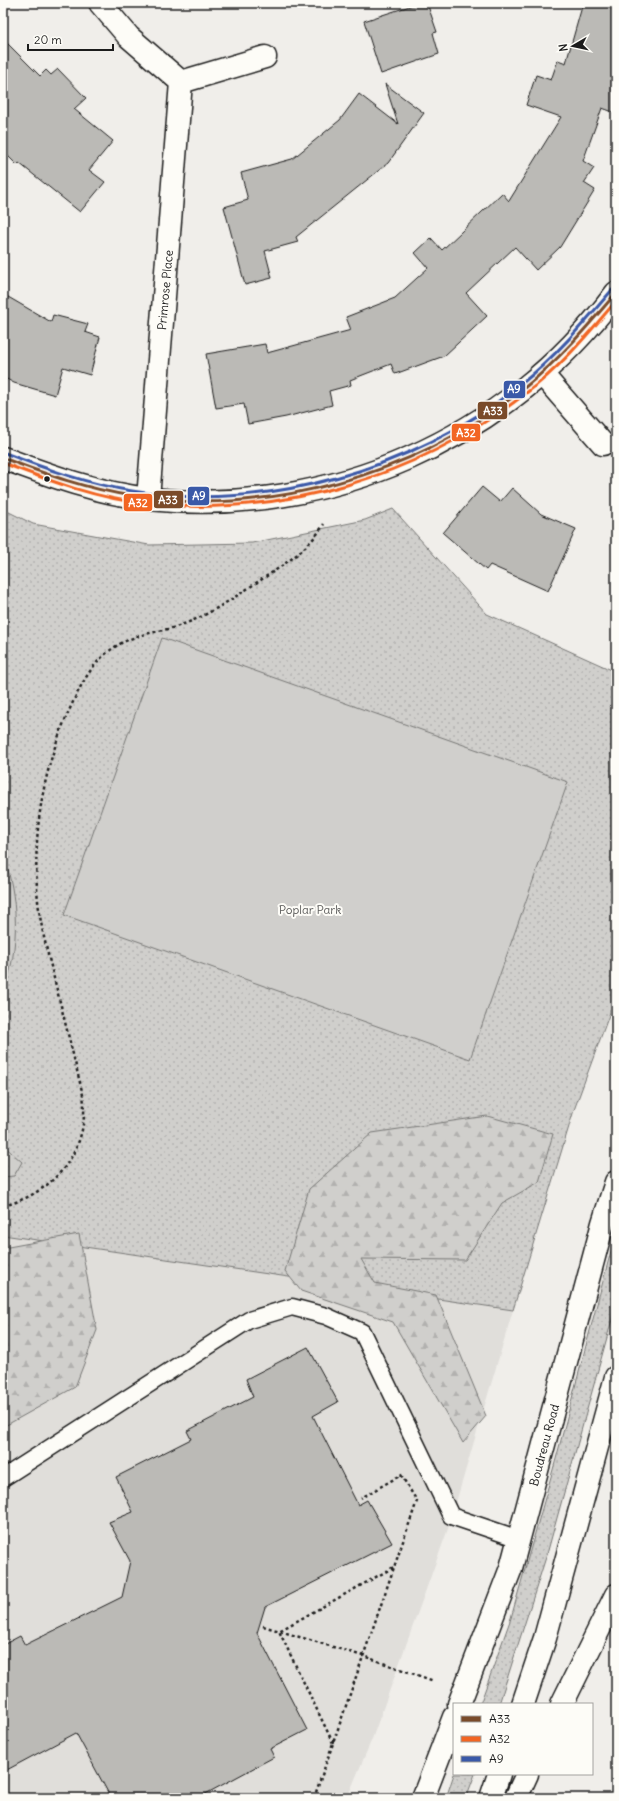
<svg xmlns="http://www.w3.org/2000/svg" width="619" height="1801" viewBox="0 0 619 1801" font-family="Delius,sans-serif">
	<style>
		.built { fill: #e0deda }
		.grass { fill: url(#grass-dots); stroke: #767674 }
		.forest { fill: url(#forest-firs); stroke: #767674 }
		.pitch { fill: #d0cfcc; stroke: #767674 }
		.building { fill: #bbbab6; stroke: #1c1c1c }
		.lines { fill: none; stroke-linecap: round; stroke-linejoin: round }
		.lane-casing { stroke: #1c1c1c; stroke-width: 19 }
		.street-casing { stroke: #1c1c1c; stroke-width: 25 }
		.secondary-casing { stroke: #1c1c1c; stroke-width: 25 }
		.path { stroke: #1c1c1c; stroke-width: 2.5; stroke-dasharray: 3 3; stroke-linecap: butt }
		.lane { stroke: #fdfcf7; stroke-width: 16 }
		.street { stroke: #fdfcf7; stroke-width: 22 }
		.secondary { stroke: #fdfcf7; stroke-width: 22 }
		.bus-1-casing { stroke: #fdfcf7; stroke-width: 6 }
		.bus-2-casing { stroke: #fdfcf7; stroke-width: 6 }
		.bus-3-casing { stroke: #fdfcf7; stroke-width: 6 }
		.bus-1 { stroke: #7a4b2a; stroke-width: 3 }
		.bus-2 { stroke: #f26522; stroke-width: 3 }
		.bus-3 { stroke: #3a59a8; stroke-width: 3 }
		.bus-dot { fill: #1c1c1c; stroke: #fdfcf7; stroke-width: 1.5 }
		.labels { text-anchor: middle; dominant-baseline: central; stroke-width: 4; stroke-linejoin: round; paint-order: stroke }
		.street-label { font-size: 12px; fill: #1c1c1c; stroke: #fdfcf7 }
		.park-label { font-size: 12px; fill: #5b5b5a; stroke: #fdfcf7 }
		.line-badge { stroke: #fdfcf7; stroke-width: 1.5 }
		.badge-label { font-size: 11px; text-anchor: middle; font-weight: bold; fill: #fff }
	</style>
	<defs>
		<pattern id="grass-dots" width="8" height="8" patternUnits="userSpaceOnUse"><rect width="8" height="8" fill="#d0cfcc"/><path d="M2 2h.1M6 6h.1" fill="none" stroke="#b2b1af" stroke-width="1.8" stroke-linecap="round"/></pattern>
		<pattern id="forest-firs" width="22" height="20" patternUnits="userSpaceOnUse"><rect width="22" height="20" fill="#d0cfcc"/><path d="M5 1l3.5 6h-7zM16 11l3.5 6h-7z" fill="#b2b1af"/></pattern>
	</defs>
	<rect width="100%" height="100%" fill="#f0eeea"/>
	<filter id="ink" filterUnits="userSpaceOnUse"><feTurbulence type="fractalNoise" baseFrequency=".025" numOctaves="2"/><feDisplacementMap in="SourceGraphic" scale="8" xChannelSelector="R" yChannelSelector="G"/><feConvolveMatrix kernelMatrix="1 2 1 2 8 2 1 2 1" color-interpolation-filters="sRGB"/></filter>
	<g filter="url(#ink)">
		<path class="built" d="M3,1235l510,75 -64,216 -77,213 -25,59h-344z"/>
		<path class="grass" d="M3,509l30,15 116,21 103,-2 113,-23 28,-11 94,105 129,58v324l-42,114 -61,200 -510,-75z
			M616,1232v73l-69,249 -48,150h-19l31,-86 45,-159z
			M454,1774h21l-9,24h-20z"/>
		<path class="forest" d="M487,1116l66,18 -14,48 -37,21 -37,57 -104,-1 14,24 61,12 50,121 -23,27 -70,-121 -92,-31 -16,-20 24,-82 63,-56z
			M3,1145l19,17 -8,14 -11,1z
			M79,1234l18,96 -22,57 -72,40v-179z"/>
		<path class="pitch" d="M162,638l406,144 -98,277 -406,-144z
			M3,854c15,42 18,94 0,137z"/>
		<path class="building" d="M419,3h8l10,29 -4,1 6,21 -58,20 -17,-53z
			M583,3h33v110l-14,-5 -19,53 11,7 -10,15 11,7 -35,57 -24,23 -21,-23 -49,46 21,23 -43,40 -49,18 -4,-10 -41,16 1,5 -22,6 3,14 -46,12 -38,7 -4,-20 -28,4 -10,-54 59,-10 2,9 84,-23 -5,-13 49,-19 33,-30 -13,-15 16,-15 11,12 60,-57 7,8 52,-84 -35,-12 10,-30 15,5 7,-20 8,3z
			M3,39l37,37 6,-6 5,5 7,-6 28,29 -12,11 39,32 -24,29 16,12 -25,30 -61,-49 -2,2 -14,-14z
			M385,84l39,29 -36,50 -92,74 2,5 -33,9 7,27 -27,7 -21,-78 24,-7 -7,-27 51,-14 48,-39 19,-26 39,30z
			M3,294l48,28 2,-7 35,9 -3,8 15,5 -10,38 -27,-8 -8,28 -41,-12 -11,-6z
			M482,487l18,15 12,-14 29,26 35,15 -28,62 -58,-26 -4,5 -43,-37z
			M308,1347l30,55 -25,14 45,89 9,-5 25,43 -127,64 -8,26 50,97 -37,19 4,8 -76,41h-87l-35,-65 -73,39v-127l17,-9 5,9 97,-48 8,-36 -21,-39 24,-10 -17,-35 75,-38 -4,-8 66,-34 -7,-18z"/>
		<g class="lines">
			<defs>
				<path id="lane" d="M3,1478l246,-158 43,-13 34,9 36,16 89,184 68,23"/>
				<path id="street" d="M100,3l29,34 52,45
					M181,82l84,-25
					M542,374l61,70
					M148,499l33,-417"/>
				<path id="secondary" d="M3,458c48,18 95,35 146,41 180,19 359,-60 467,-206
					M459,1704l52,-136 92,-345 13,-41
					M523,1704l22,-66 71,-261
					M562,1704l54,-109
					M423,1798l31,-81
					M491,1798l8,-24
					M516,1798l11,-24"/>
			</defs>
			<use href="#lane" class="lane-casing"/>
			<use href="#street" class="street-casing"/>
			<use href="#secondary" class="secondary-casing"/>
			<path class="path" d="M3,1206c52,-13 88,-57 80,-111 -9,-37 -18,-73 -27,-109 -7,-28 -15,-56 -18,-85 -6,-65 4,-129 30,-188 14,-31 27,-59 60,-73 18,-8 38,-9 56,-16 24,-9 45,-23 66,-37 27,-18 56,-34 74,-63
				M263,1626l100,30 71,25
				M333,1743l-54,-112 115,-64
				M314,1798l103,-297 -16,-26 -40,23"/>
			<use href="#lane" class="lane"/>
			<use href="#street" class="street"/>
			<use href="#secondary" class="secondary"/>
			<defs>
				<path id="bus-1" d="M3,458c42,16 84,31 129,38 134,22 285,-22 391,-107 35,-28 64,-62 93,-96"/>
				<path id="bus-2" d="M3,463c47,18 95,36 145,41 136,13 269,-27 377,-110 35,-26 63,-60 91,-93"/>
				<path id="bus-3" d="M5,453c41,16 83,31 127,38 132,22 284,-22 388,-106 35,-28 63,-61 92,-95"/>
			</defs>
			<use href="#bus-1" class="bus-1-casing"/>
			<use href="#bus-2" class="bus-2-casing"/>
			<use href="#bus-3" class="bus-3-casing"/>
			<use href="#bus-1" class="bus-1"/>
			<use href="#bus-2" class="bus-2"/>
			<use href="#bus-3" class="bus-3"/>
		</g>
	</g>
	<circle class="bus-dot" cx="47" cy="479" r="3.5"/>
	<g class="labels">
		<g class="street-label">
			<text transform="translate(165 290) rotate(-85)">Primrose Place</text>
			<text transform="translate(544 1445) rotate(-75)">Boudreau Road</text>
		</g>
		<g class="park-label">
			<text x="310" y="909">Poplar Park</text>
		</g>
	</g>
	<g class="line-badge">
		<rect x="503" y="380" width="23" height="19" rx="4" fill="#3a59a8"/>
		<rect x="477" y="401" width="31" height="19" rx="4" fill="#7a4b2a"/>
		<rect x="451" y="423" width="30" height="19" rx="4" fill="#f26522"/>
		<rect x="187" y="486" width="23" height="20" rx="4" fill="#3a59a8"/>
		<rect x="153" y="490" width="31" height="19" rx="4" fill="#7a4b2a"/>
		<rect x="123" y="493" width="30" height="19" rx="4" fill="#f26522"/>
	</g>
	<g class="badge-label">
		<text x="514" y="393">A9</text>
		<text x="493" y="415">A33</text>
		<text x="466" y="437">A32</text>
		<text x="199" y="500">A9</text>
		<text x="168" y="504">A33</text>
		<text x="138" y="507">A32</text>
	</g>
	<rect width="619" height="1801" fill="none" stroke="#fdfcf7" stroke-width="16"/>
	<rect x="8" y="8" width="603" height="1785" fill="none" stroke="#1c1c1c" stroke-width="1.5" filter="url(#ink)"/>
	<rect x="453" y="1703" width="140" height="72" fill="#fdfcf7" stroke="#a3a29f"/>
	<rect x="461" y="1716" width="20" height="6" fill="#7a4b2a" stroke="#a3a29f"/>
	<text x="489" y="1723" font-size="12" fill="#1c1c1c">A33</text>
	<rect x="461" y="1736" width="20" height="6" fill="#f26522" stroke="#a3a29f"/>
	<text x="489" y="1743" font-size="12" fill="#1c1c1c">A32</text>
	<rect x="461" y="1756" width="20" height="6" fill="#3a59a8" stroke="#a3a29f"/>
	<text x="489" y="1763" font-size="12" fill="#1c1c1c">A9</text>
	<g transform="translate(573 46) rotate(261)" stroke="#fdfcf7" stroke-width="3" paint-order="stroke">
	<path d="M0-3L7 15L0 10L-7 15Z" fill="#1c1c1c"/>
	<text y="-6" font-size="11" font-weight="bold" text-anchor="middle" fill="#1c1c1c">N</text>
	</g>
	<path d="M28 44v6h85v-6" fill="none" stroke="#1c1c1c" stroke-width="2"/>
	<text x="34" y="44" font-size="12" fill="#1c1c1c" stroke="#fdfcf7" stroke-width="3" paint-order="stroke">20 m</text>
</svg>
